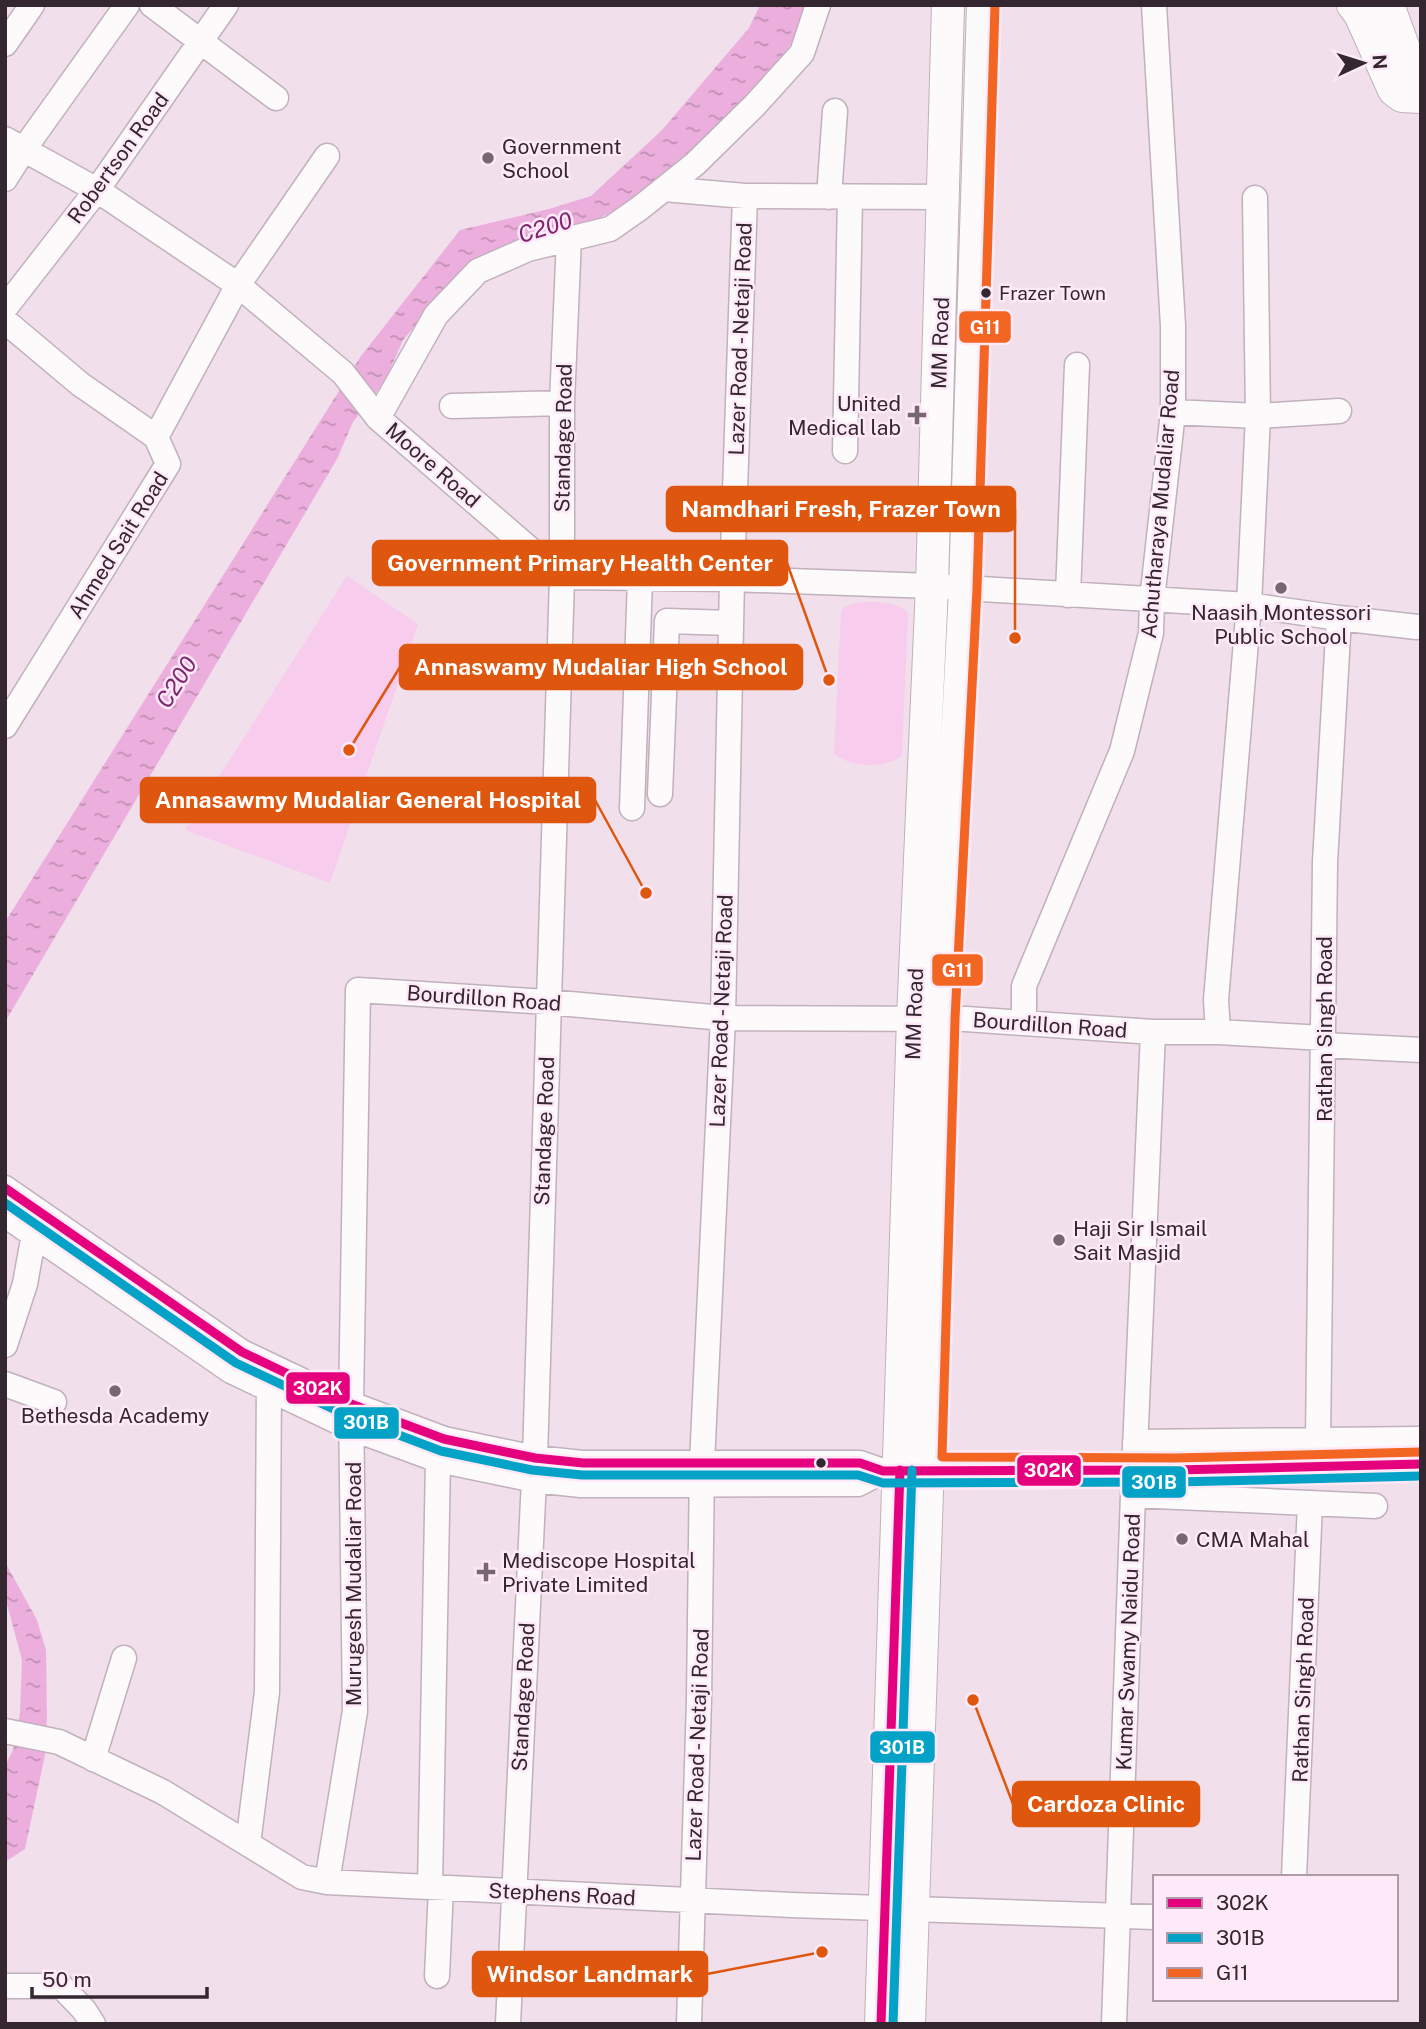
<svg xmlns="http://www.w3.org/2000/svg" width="1426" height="2029" viewBox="0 0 1426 2029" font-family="'Public Sans',sans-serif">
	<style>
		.green { fill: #f8ccec }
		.water { fill: url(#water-ripples) }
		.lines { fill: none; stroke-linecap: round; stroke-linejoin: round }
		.minor-casing { stroke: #c0b1bc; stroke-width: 27 }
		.major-casing { stroke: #c0b1bc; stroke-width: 34 }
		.minor { stroke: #fdfafc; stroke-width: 24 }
		.major { stroke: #fdfafc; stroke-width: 32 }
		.bus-1-casing { stroke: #fee9f8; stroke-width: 14 }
		.bus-2-casing { stroke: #fee9f8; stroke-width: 14 }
		.bus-3-casing { stroke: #fee9f8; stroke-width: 14 }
		.bus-1 { stroke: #e5007d; stroke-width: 9 }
		.bus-2 { stroke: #03a2c6; stroke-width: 9 }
		.bus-3 { stroke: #f26522; stroke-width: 9 }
		.poi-dot { fill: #766772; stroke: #fee9f8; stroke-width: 2.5 }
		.bus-dot { fill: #342730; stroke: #fee9f8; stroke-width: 2.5 }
		.labels { text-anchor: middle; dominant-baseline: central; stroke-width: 5; stroke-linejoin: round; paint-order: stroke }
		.bus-label { font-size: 19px; fill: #342730; stroke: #fee9f8; text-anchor: start }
		.poi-label { font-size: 21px; fill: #342730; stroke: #fee9f8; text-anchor: start }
		.street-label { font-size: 21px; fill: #342730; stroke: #fee9f8 }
		.water-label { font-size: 23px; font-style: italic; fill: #802670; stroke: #fee9f8 }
		.leader { fill: none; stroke: #df560e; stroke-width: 2.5 }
		.callout-dot { fill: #df560e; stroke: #fee9f8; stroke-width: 2.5 }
		.callout { fill: #df560e; stroke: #df560e; stroke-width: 2.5 }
		.callout-label { font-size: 23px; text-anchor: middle; font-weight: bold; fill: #fff }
		.line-badge { stroke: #fee9f8; stroke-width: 2.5 }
		.badge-label { font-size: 19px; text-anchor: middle; font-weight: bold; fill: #fff }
	</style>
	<defs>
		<pattern id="water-ripples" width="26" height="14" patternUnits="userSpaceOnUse" patternTransform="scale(1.75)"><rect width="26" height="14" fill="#ecafdd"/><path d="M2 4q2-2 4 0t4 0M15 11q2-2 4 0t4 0" fill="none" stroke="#c08eb4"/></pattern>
	</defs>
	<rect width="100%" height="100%" fill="#f1dfec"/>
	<path class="green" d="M347,576l71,48 -88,259 -145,-53z
		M861,602c16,0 36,-1 47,11l-6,142c-13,14 -55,13 -68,-2l7,-142 5,-5z"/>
	<path class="water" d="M760,5h47l-6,25 -29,41 -95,93 -47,37 -40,23 -136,56 -51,60 -18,41 -32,41 -16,37 -332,563v-100l356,-566 99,-126 89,-21 42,-13 71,-66 87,-102z
		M5,1562l32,58 9,30 1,66 -2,39 -20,94 -20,13v-96l8,-16 7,-37 2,-53 -17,-63z"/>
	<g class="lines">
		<defs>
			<path id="minor" d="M152,5l124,93
				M5,44l27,-39
				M5,139l92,51 141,95 105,88 35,45 184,159 170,2 200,7 317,19 90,13 78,9
				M5,179l19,-30 103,-144
				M664,189l81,7
				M829,197l6,-86
				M5,308l92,-118 129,-185
				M5,321l75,63 76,53
				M452,406l110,-3
				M1173,412l85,4 81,-5
				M378,418l58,-103 42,-44 50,-22 82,-20 30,-21 55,-44 60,-59 47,-52 16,-48
				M845,451l5,-254
				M1068,595l9,-230
				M5,726l163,-262 -12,-27 82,-152 89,-129
				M660,794l7,-173 64,2
				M632,808l8,-229
				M1024,1023v-37l98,-235 29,-118 1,-33 21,-188v-86l-19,-321
				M1218,1032l-2,-32 33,-395 9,-189 -3,-218
				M1324,1045l97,5
				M5,1188l237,164 109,52 93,35 91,19 48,5h277l23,8 17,-1
				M5,1215l226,156 120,57 87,32 96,20 47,5 277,-1 25,-13
				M5,1345l20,-61 9,-50
				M5,1384l49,18
				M1318,1440l7,-578 14,-244
				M1135,1442l286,-3
				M1133,1495l242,11
				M5,1731l54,11 104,50 139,85 25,5 464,23 364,12
				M93,1759l31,-101
				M248,1844l19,-152 2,-316
				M1294,1877l16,-374
				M327,1882l28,-171 -4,-307 7,-414 190,12 175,16 243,1 187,13h65l106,6
				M430,1887l8,-427
				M437,1976l4,-88
				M5,1986h56l23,24 9,14
				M508,2024l27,-566 27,-881v-174l7,-165
				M689,2024l10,-324 3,-237 21,-445 9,-439 13,-383 199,1
				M1114,2024l19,-529 20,-463"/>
			<path id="major" d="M1353,5l7,9 34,76 8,6 19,1
				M1388,5l33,90
				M908,1470h267l246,-6
				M881,2024l32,-1006 19,-432 16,-581
				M909,2024l34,-1006 22,-429 18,-584"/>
		</defs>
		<use href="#minor" class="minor-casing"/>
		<use href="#major" class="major-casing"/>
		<use href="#minor" class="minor"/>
		<use href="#major" class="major"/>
		<defs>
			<path id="bus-1" d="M5,1188l237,164 109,52 93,35 91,19 48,5h277l23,8 292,-1 246,-6
				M881,2024l19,-554"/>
			<path id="bus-2" d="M5,1203l231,160 110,52 95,36 91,19 50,5h276l25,8 292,-1 246,-6
				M893,2024l19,-554"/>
			<path id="bus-3" d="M995,5l-18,584 -22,430 -13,438 233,1 246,-6"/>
		</defs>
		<use href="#bus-1" class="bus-1-casing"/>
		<use href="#bus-2" class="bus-2-casing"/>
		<use href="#bus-3" class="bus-3-casing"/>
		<use href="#bus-1" class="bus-1"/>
		<use href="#bus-2" class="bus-2"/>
		<use href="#bus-3" class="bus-3"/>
	</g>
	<g class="poi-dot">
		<circle cx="488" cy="158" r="7"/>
		<path d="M913.5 404.5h7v7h7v7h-7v7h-7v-7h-7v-7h7z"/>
		<circle cx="1281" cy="588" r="7"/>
		<circle cx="1059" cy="1240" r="7"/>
		<circle cx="115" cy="1391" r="7"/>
		<circle cx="1182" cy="1539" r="7"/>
		<path d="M482.5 1561.5h7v7h7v7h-7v7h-7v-7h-7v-7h7z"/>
	</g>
	<g class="bus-dot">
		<circle cx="986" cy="293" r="6"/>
		<circle cx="821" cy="1463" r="6"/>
	</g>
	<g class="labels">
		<g class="bus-label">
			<text x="999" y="293">Frazer Town</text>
		</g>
		<g class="poi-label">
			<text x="502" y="146">Government<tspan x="502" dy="24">School</tspan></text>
			<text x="901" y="403" text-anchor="end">United<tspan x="901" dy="24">Medical lab</tspan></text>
			<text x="1281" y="612" text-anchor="middle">Naasih Montessori<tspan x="1281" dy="24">Public School</tspan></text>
			<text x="1073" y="1228">Haji Sir Ismail<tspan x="1073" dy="24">Sait Masjid</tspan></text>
			<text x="115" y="1415" text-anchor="middle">Bethesda Academy</text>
			<text x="1196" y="1539">CMA Mahal</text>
			<text x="502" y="1560">Mediscope Hospital<tspan x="502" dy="24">Private Limited</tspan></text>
		</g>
		<g class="street-label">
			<text transform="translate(118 158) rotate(-54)">Robertson Road</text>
			<text transform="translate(740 339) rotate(-88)">Lazer Road - Netaji Road</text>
			<text transform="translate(940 343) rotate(-88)">MM Road</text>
			<text transform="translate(563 438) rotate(-89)">Standage Road</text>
			<text transform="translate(433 465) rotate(41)">Moore Road</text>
			<text transform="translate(1160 504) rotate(-85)">Achutharaya Mudaliar Road</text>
			<text transform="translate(118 545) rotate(-58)">Ahmed Sait Road</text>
			<text transform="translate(484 998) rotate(4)">Bourdillon Road</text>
			<text transform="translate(721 1011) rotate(-88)">Lazer Road - Netaji Road</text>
			<text transform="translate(914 1014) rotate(-88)">MM Road</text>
			<text transform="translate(1050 1025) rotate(4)">Bourdillon Road</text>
			<text transform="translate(1324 1029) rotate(-90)">Rathan Singh Road</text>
			<text transform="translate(544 1131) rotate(-88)">Standage Road</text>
			<text transform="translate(353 1584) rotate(-90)">Murugesh Mudaliar Road</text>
			<text transform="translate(1128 1642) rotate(-88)">Kumar Swamy Naidu Road</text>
			<text transform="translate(1303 1690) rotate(-88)">Rathan Singh Road</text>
			<text transform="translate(523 1697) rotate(-87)">Standage Road</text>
			<text transform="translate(697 1745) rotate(-88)">Lazer Road - Netaji Road</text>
			<text transform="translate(562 1894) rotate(3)">Stephens Road</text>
		</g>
		<g class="water-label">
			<text transform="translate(545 227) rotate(-17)">C200</text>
			<text transform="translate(176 682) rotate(-58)">C200</text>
		</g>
	</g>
	<path class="leader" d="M1015 638L1015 509M829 680L787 563M349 750L400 667M646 893L595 800M973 1700L1013 1804M822 1952L707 1974"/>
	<g class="callout-dot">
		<circle cx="1015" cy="638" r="7"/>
		<circle cx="829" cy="680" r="7"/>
		<circle cx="349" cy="750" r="7"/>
		<circle cx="646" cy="893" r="7"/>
		<circle cx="973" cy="1700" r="7"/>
		<circle cx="822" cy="1952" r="7"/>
	</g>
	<g class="callout">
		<rect x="667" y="487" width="348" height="44" rx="7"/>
		<rect x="373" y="541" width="414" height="44" rx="7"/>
		<rect x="400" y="645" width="402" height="44" rx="7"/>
		<rect x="141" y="778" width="454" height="44" rx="7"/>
		<rect x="1013" y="1782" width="186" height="44" rx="7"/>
		<rect x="473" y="1952" width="234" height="44" rx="7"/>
	</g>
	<g class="callout-label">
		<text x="841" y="517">Namdhari Fresh, Frazer Town</text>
		<text x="580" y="571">Government Primary Health Center</text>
		<text x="601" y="675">Annaswamy Mudaliar High School</text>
		<text x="368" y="808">Annasawmy Mudaliar General Hospital</text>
		<text x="1106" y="1812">Cardoza Clinic</text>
		<text x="590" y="1982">Windsor Landmark</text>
	</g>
	<g class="line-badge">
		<rect x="958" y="310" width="54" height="34" rx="7" fill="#f26522"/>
		<rect x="931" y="953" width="53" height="34" rx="7" fill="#f26522"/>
		<rect x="285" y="1371" width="66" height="34" rx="7" fill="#e5007d"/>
		<rect x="333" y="1406" width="67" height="34" rx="7" fill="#03a2c6"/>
		<rect x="1016" y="1454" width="66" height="33" rx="7" fill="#e5007d"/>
		<rect x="1121" y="1465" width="66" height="34" rx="7" fill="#03a2c6"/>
		<rect x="869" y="1730" width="67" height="34" rx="7" fill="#03a2c6"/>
	</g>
	<g class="badge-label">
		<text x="985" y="334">G11</text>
		<text x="957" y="977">G11</text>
		<text x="318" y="1395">302K</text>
		<text x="366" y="1429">301B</text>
		<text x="1049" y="1477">302K</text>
		<text x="1154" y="1489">301B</text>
		<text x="902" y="1754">301B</text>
	</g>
	<rect width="1426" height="2029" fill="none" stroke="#342730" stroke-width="14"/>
	<rect x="1153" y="1875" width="245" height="126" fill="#fee9f8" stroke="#ad9ba8" stroke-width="2"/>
	<rect x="1167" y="1898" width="35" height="10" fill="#e5007d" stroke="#ad9ba8" stroke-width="2"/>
	<text x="1216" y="1910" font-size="21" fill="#342730">302K</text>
	<rect x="1167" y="1933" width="35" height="10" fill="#03a2c6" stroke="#ad9ba8" stroke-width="2"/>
	<text x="1216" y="1945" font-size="21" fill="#342730">301B</text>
	<rect x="1167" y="1968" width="35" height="10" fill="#f26522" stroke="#ad9ba8" stroke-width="2"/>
	<text x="1216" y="1980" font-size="21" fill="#342730">G11</text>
	<g transform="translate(1363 63) rotate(86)" stroke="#fee9f8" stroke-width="5" paint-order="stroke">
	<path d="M0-5L12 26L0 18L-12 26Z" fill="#342730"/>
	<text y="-10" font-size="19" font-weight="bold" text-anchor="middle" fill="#342730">N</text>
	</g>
	<path d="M32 1987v10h175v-10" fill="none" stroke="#342730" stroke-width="3.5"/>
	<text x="42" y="1987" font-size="21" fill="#342730" stroke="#fee9f8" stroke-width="5" paint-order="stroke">50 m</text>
</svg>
